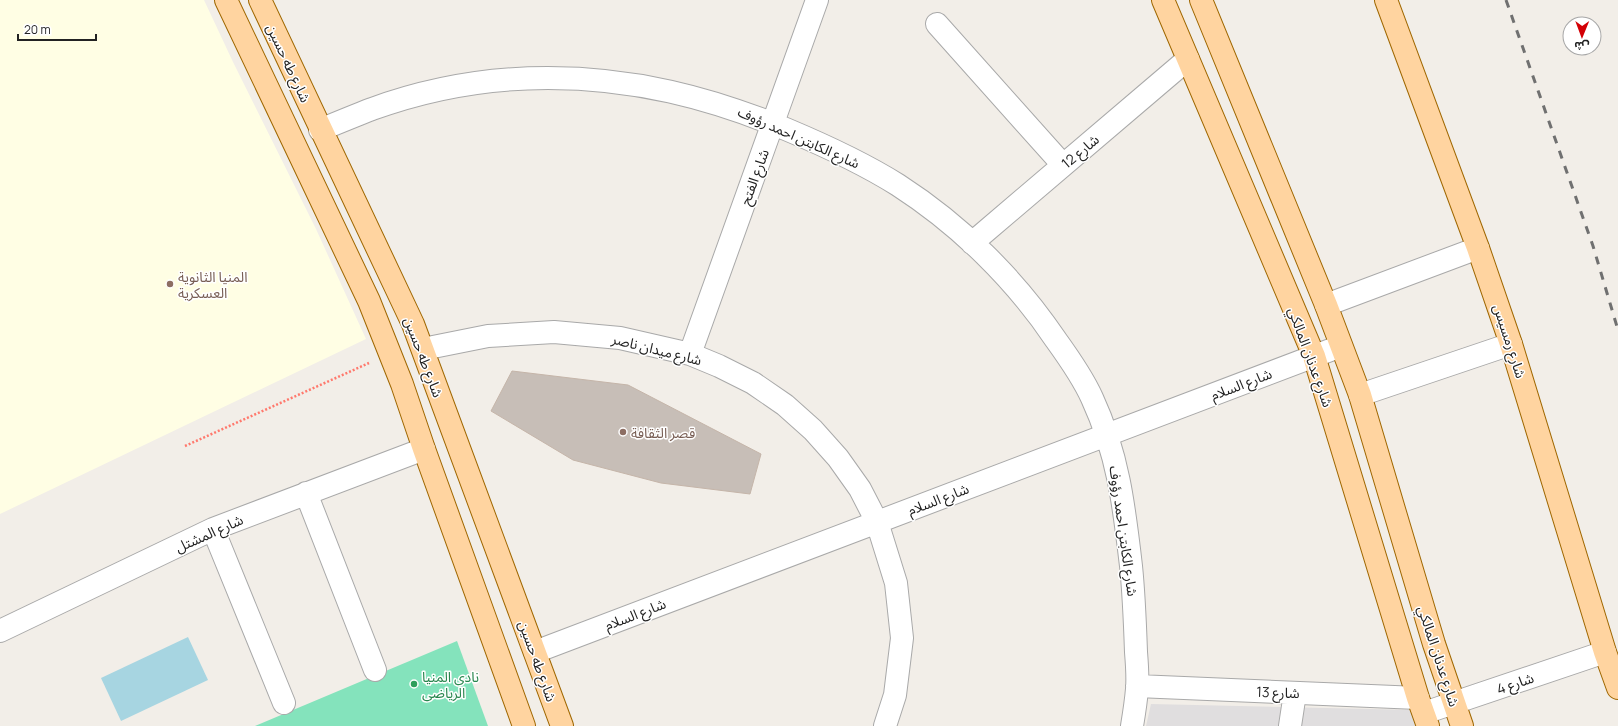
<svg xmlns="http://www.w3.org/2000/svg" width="1618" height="726" viewBox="0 0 1618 726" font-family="Manrope,'Noto Sans Arabic',sans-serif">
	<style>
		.residential { fill: #e0dedf }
		.education { fill: #fffee4 }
		.pitch { fill: #84e3bc }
		.water { fill: #a7d5e1 }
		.building { fill: #c7beb7; stroke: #c5b5a9 }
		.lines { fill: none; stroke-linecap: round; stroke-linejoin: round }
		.minor-casing { stroke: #a9a9a9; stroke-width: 24 }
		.major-casing { stroke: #9f6700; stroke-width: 24 }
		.path { stroke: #ff786c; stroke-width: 2.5; stroke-dasharray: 2 2; stroke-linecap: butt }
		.minor { stroke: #fff; stroke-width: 22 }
		.major { stroke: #ffd4a0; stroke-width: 22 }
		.rail { stroke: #707070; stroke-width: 3; stroke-dasharray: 8 8; stroke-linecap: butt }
		.education-dot { fill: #8d6e63; stroke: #fff; stroke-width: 1.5 }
		.leisure-dot { fill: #2e9e5b; stroke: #fff; stroke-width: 1.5 }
		.labels { text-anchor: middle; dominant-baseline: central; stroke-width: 3; stroke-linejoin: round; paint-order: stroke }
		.street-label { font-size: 14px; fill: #222; stroke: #fff }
		.education-label { font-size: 14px; fill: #785e54; stroke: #fff; text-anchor: start }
		.leisure-label { font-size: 14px; fill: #27864d; stroke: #fff; text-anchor: start }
	</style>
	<rect width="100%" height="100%" fill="#f2eee8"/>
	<path class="residential" d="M1151,704l266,6 5,16h-276z"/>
	<path class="education" d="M0,0h204l29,62 83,167 50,110 -366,175z"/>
	<path class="pitch" d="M457,641l31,85h-233z"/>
	<path class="water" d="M188,637l20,43 -87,41 -20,-43z"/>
	<path class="building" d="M512,371l116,14 133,69 -11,40 -89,-11 -88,-23 -82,-49z"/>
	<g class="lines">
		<defs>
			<path id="minor" d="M937,24l126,141
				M320,130c17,-7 34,-14 52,-21 55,-20 117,-31 176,-31 85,0 161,19 240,52 38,16 75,33 110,55 62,40 117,94 158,155 13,18 27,38 36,58 26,56 32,107 39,168 3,29 4,57 5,86 1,12 2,25 1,37 -1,12 -3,25 -5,37
				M972,243l216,-184
				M1326,305l152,-57
				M423,349l65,-13 66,-4 66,6 70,16 29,12 34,17 32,22 28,25 25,28 22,31 17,33 19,61 6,55 -7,57 -10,31
				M690,354l127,-354
				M1360,395l151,-51
				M306,493l69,177
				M213,529l71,174
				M0,631l213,-102 211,-80
				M535,652l806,-306
				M1137,686l281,12
				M1424,713l181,-61
				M1290,726l5,-33"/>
			<path id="major" d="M226,0l143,301 33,83 22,65 100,277
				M260,0l153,324 149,402
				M1163,0l151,356 104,342 10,28
				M1201,0l125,305 34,90 74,249 28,82
				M1386,0l92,248 33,96 94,308 13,36"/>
		</defs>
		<use href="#minor" class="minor-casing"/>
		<use href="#major" class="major-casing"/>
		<path class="path" d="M185,446l184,-83"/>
		<use href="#minor" class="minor"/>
		<use href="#major" class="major"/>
		<path class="rail" d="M1506,0l87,246 25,84"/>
	</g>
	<g class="education-dot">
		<circle cx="170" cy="284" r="4"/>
		<circle cx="623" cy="432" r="4"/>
	</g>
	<circle class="leisure-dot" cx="414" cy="684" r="4"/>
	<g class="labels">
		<g class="street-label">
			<text transform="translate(289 63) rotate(65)">شارع طه حسين</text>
			<text transform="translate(799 137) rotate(24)">شارع الكابتن احمد رؤوف</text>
			<text transform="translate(1080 151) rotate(-40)">شارع 12</text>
			<text transform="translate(754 177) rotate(-70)">شارع الفتح</text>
			<text transform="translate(1510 341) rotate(72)">شارع رمسيس</text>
			<text transform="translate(657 349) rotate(14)">شارع ميدان ناصر</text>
			<text transform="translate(424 357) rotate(69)">شارع طه حسين</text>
			<text transform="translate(1311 357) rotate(70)">شارع عدنان المالكي</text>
			<text transform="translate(1241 384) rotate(-21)">شارع السلام</text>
			<text transform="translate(938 499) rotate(-21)">شارع السلام</text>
			<text transform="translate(1124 531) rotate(82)">شارع الكابتن احمد رؤوف</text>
			<text transform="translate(209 533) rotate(-24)">شارع المشتل</text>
			<text transform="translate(635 614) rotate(-21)">شارع السلام</text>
			<text transform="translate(1439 656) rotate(72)">شارع عدنان المالكي</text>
			<text transform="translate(538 661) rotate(70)">شارع طه حسين</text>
			<text transform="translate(1515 683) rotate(-19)">شارع 4</text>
			<text transform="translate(1278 692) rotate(2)">شارع 13</text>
		</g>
		<g class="education-label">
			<text x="178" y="276">المنيا الثانوية<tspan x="178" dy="16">العسكرية</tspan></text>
			<text x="631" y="432">قصر الثقافة</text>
		</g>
		<g class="leisure-label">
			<text x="422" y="676">نادى المنيا<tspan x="422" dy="16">الرياضى</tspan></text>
		</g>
	</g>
	<g transform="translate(1582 36) rotate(181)"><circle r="19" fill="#ffffff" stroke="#a7a7a7"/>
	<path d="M0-3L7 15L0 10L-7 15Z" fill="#d30005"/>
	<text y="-6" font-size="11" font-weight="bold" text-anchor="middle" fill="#222222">ش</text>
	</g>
	<path d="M18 34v6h78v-6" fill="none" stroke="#222222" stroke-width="2"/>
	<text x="24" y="34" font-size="12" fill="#222222" stroke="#ffffff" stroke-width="3" paint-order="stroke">20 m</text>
</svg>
